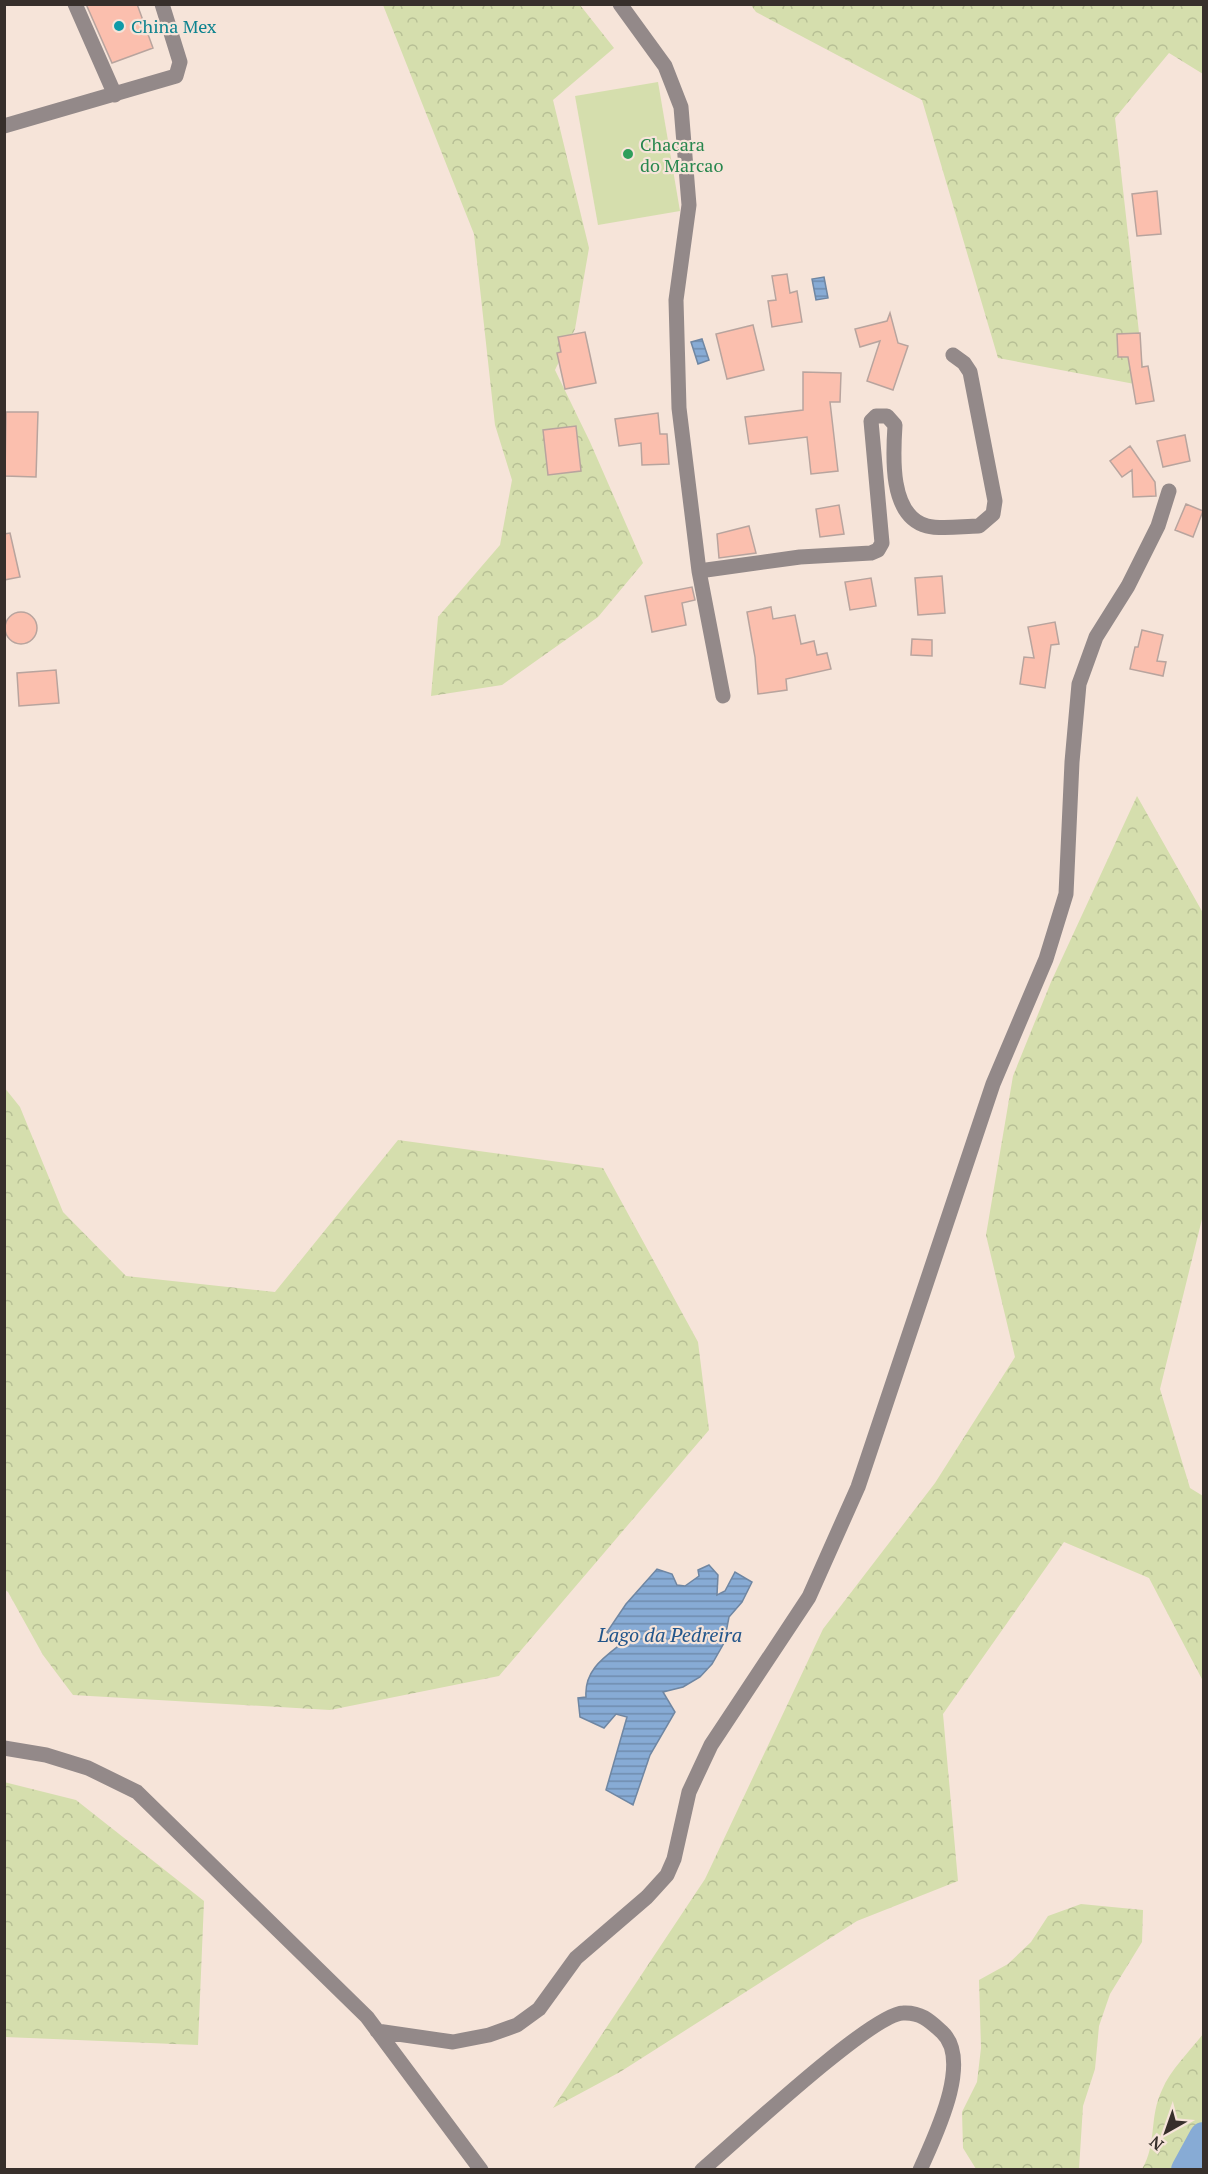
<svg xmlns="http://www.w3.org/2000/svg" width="1208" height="2174" viewBox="0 0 1208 2174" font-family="'PT Serif',serif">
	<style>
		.forest { fill: url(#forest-crowns) }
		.pitch { fill: #d5dead }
		.water { fill: url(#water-rules); stroke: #6f86a2; stroke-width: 1.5 }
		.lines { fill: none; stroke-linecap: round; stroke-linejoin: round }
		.river { stroke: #87abd5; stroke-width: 30 }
		.building { fill: #fbbfae; stroke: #b8a49e; stroke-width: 1.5 }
		.minor { stroke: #938989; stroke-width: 15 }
		.culture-dot { fill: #0f9aa8; stroke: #f6e4d9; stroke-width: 2 }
		.leisure-dot { fill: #2e9e5b; stroke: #f6e4d9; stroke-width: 2 }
		.labels { text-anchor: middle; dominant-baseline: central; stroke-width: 4.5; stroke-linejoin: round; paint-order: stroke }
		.culture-label { font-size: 18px; fill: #0d838f; stroke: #f6e4d9; text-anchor: start }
		.leisure-label { font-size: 18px; fill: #27864d; stroke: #f6e4d9; text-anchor: start }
		.water-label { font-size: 20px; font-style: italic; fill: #22558a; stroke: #f6e4d9 }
	</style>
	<defs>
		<pattern id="forest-crowns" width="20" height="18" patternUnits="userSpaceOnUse" patternTransform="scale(1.5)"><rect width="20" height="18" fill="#d5dead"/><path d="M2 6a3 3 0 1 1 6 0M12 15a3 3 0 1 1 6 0" fill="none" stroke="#b7bf95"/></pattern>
		<pattern id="water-rules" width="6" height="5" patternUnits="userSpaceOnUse" patternTransform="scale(1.5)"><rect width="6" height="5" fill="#87abd5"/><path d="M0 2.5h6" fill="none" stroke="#6f8cad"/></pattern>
	</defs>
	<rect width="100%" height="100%" fill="#f6e4d9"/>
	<path class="forest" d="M383,5h197l34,43 -61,52 36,148 -14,81 -20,41 35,72 53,121 -45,54 -96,68 -71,11 7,-79 62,-72 12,-65 -17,-55 -21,-191z
		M751,5h452v69l-34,-21 -54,65 30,268 -147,-28 -76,-258 -166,-88z
		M1137,796l66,117v302l-43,174 30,99 13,8v185l-54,-103 -85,-36 -121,172 15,167 -101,40 -237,151 -67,36 152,-229 118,-250 112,-146 80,-126 -29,-122 27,-159 38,-94z
		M4,1087l16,20 43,105 63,64 149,16 123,-152 205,28 95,174 11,88 -210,246 -169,34 -257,-15 -30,-40 -35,-63 -3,-2z
		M4,1782l72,18 128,101 -6,144 -193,-8z
		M1081,1904l62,6 -1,32 -32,52 -11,32 -4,43 -12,37 -4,63h-103l-13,-21 -1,-36 15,-30 4,-34 -2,-68 29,-16 23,-22 17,-26z
		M1203,2034v135h-61c15,-24 7,-53 20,-79 8,-20 28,-39 41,-56z"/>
	<path class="pitch" d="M658,82l22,129 -82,14 -23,-129z"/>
	<path class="water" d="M824,277l4,21 -12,2 -4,-21z
		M702,339l7,21 -11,4 -7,-22z
		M709,1565l9,10 -1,20 8,-4 10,-19 17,10 -10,20 -13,15 -5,26 -12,21 -12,13 -17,10 -20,5 12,20 -25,43 -17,50 -27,-15 21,-73 -11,-3 -12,14 -24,-11 -2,-19 8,-1c-2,-26 17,-39 35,-53l-14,-12 19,-28 31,-35 15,5 5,11 8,1 14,-10 -1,-6z"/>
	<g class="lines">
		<path class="river" d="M1186,2170l18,-33"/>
	</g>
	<path class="building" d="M86,4h51l16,44 -41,15z
		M1157,191l4,43 -24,2 -5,-42z
		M787,274l3,19 7,-2 5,31 -30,5 -4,-26 8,-1 -4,-24z
		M890,313l8,30 10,3 -15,44 -26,-9 13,-40 -20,6 -5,-18 32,-8z
		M753,325l11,45 -37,9 -11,-45z
		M585,332l11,51 -31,6 -8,-36 4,-1 -3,-15z
		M1140,333l2,34 6,-1 6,35 -18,3 -8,-47h-10l-1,-23z
		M803,372l38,1 -1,29h-10l8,69 -27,3 -4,-37 -58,7 -4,-27 58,-7z
		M6,412h32l-2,65 -31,-1z
		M658,413l2,21h7l2,30 -27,1 -1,-22 -22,3 -4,-27z
		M576,426l5,45 -33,4 -5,-45z
		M1185,435l5,26 -27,6 -6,-26z
		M1130,446l25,36 1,14 -23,1 -1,-27 -10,7 -12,-16z
		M1186,504l17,7 -10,26 -18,-7z
		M839,505l5,29 -24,3 -4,-28z
		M749,526l7,27 -37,5 -2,-24z
		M10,533l10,44 -16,3v-46z
		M942,576l3,37 -27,2 -3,-37z
		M871,578l5,28 -26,4 -5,-28z
		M692,587l3,13 -13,3 4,22 -34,7 -7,-36z
		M771,607l2,12 22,-4 6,29 13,-3 3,14 10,-2 4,16 -45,10 1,11 -29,4 -3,-37 -8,-45z
		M5 628a16 16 0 1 1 32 0a16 16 0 1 1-32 0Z
		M1055,622l4,22 -8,1 -6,43 -25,-4 4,-27 10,1 -6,-31z
		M1142,630l21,5 -6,26 9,1 -3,14 -33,-7 5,-22h3z
		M912,639l20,1v16l-21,-1z
		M56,670l3,33 -40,3 -2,-33z"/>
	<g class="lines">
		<path class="minor" d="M75,4l40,91
			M620,4l45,62 16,41 8,98 -13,95 3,108 20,163 24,125
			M4,126l172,-50 4,-14 -18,-58
			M699,571l101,-14 71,-4 7,-3 4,-7 -11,-122 5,-5h11l8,9c-2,30 -6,91 32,101 15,4 37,0 52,0l14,-12 2,-13 -25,-129 -6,-9 -11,-8
			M4,1748l42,7 42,13 49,24 230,225 114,153
			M377,2031l76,11 36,-7 28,-10 22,-16 37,-51 71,-61 20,-22 7,-16 15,-67 22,-47 98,-148 49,-110 135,-403 53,-125 20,-65 6,-132 7,-78 17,-47 32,-51 30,-60 11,-35
			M702,2170c33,-28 169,-156 201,-157 18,-1 27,8 39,19 31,29 -8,106 -22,138"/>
	</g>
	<circle class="culture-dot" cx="119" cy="26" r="6"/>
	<circle class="leisure-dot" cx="628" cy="154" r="6"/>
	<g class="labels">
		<g class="culture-label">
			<text x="131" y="26">China Mex</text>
		</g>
		<g class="leisure-label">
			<text x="640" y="144">Chacara<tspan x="640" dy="21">do Marcao</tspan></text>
		</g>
		<g class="water-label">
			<text x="670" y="1634">Lago da Pedreira</text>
		</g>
	</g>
	<rect width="1208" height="2174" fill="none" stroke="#372f2b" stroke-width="12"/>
	<g transform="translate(1166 2132) rotate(220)" stroke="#f6e4d9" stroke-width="4.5" paint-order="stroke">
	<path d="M0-4.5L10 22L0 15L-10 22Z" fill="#372f2b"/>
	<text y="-9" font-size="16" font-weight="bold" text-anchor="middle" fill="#372f2b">N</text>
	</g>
</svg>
